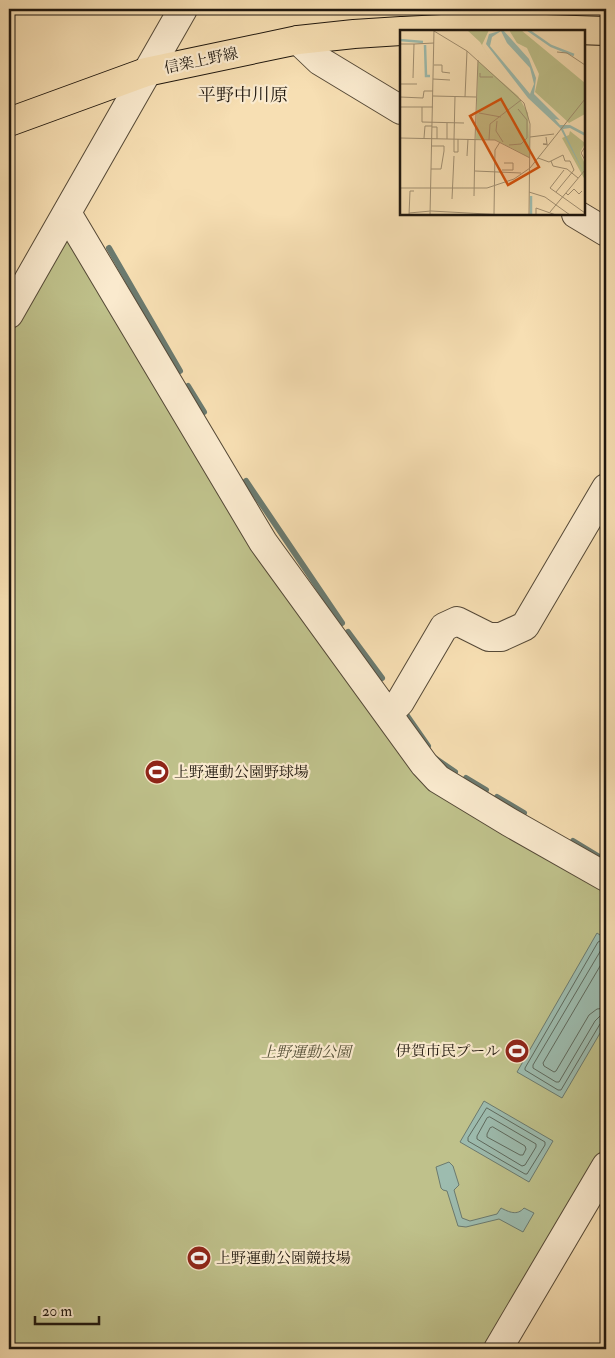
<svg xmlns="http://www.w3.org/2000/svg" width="615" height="1358" viewBox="0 0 615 1358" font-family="'IM FELL Double Pica','Noto Serif JP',serif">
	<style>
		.green { fill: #bfc18b; stroke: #6f6c4c }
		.water { fill: #9dbcaf; stroke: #6b7a6f }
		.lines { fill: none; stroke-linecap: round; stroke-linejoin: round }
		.shore { stroke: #5e6a5e; stroke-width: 1 }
		.stream { stroke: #6b7a6f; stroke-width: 6 }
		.minor-casing { stroke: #554937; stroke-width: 30 }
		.major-casing { stroke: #1f170e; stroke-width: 30 }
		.minor { stroke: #faeace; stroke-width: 28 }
		.major { stroke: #f7dfb3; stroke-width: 28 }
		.labels { text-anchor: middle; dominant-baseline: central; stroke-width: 4.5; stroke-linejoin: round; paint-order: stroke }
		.street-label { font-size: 15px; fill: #1f170e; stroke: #faeace }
		.poi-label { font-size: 15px; fill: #1f170e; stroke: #faeace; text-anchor: start }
		.park-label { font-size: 15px; font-style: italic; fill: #57523a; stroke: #faeace }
		.quarter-label { font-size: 18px; fill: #1f170e; stroke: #faeace }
		.inset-river { fill: none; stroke: #9dbcaf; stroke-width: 2.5 }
		.inset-road { fill: none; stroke: #a18f71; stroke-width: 1 }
		.view { fill: #d4520c; fill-opacity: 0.15; stroke: #d4520c; stroke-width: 2.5 }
		.inset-edge { fill: none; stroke: #1f170e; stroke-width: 2.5 }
	</style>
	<rect width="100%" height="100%" fill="#f7dfb3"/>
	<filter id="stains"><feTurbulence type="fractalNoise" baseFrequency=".004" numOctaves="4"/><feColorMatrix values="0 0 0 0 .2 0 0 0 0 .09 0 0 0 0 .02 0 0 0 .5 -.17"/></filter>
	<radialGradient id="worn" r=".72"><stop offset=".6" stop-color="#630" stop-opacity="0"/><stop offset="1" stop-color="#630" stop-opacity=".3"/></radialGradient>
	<path class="green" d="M67,217l355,549 184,120v268l-114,195h-483v-1030z"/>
	<path class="water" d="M597,933l9,6v84l-44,75 -45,-26z
		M484,1101l69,40 -24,41 -69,-40z
		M449,1162l4,4 6,19 -5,5 8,28 8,3 27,-7 4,-6c8,4 16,8 23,0l10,5 -11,19 -24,-13 -33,8 -8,-1 -11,-35 -4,-1 -2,-2 -5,-21z"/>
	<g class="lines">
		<path class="shore" d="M606,942l-6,-1 -2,1 -73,126v2l33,20h3l39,-66 6,-2
			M606,949l-5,1 -68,115v3l23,14h3l36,-61 5,-5 6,-1
			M606,956l-63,107 1,3 10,6 2,-1 33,-56 8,-6 9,-1
			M487,1108l58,34v3l-18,29h-2l-57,-33v-3z
			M490,1117l46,27v3l-11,18 -3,1 -45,-27v-3l10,-18z
			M493,1127l32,19 1,3 -3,6h-3l-33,-18v-3l3,-6z"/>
		<path class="stream" d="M109,248l71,123
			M188,386l16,26
			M246,481l96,142
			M348,632l34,46
			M403,710l25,36
			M436,759l19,13
			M466,778l20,12
			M497,797l27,16
			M573,841l33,20"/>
		<defs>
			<path id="minor" d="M298,40l22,21 81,49
				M67,213l196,329 161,222 14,15 71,43 97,55
				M576,214l30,18
				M9,314l174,-305
				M386,711l6,-1 8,-8 44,-75 13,-6 32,16h12l24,-11 81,-138
				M498,1349l108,-183"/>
			<path id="major" d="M403,31l78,-4 125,4
				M9,122l137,-50 152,-32 56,-6 47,-3"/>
		</defs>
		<use href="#minor" class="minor-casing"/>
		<use href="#major" class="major-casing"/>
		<use href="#minor" class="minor"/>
		<use href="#major" class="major"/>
	</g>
	<defs>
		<symbol id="stadium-disc" viewBox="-11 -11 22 22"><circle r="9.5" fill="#8f2418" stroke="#faeace"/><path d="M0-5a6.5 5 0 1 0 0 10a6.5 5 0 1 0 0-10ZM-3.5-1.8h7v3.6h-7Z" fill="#fff"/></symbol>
	</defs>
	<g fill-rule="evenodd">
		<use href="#stadium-disc" x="143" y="758" width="28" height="28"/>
		<use href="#stadium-disc" x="503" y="1037" width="28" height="28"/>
		<use href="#stadium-disc" x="185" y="1244" width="28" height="28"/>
	</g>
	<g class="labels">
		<g class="street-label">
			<text transform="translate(201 61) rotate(-12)">信楽上野線</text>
		</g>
		<g class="poi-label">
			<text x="174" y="772">上野運動公園野球場</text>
			<text x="500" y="1051" text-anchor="end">伊賀市民プール</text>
			<text x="216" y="1258">上野運動公園競技場</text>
		</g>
		<g class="park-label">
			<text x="306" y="1052">上野運動公園</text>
		</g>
		<g class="quarter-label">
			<text x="243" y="95">平野中川原</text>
		</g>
	</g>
	<g transform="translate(400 30)">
		<rect width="185" height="185" fill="#f7dfb3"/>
		<path d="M67,0h22l-7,15 8,13 -10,-16zM109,0h12l64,53v31l-16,9 -34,-31 4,-18 -12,-26 -10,-5zM78,31l40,35 10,17 2,45 -34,-18 -20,-1zM170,101l15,12 -5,10 5,11v16l-23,-42 7,-3z" fill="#bfc18b"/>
		<path d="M103,0l26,29 7,19 -2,16 26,26 -5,-1 5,6h10l15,8v3l-15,-8 -7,1 22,46 -25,-47 -32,-30 -42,-54 3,-10zM101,1l6,12 23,25 4,16 -4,10 -40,-48 2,-9z" fill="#9dbcaf" fill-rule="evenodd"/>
		<path class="inset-river" d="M128,0l23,16 23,9M0,10l23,2M25,15l1,31h4M131,166v19"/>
		<path class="inset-road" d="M34,1l33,20 57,52 6,21 -1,91M0,14h14l-1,34M14,14l20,-1M157,22l10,1 18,12M34,35h8v7l8,1M80,43v4h13M33,49l17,1M0,54h17M33,66l43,1M0,67l23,1 1,-7h9M65,67l2,-46M0,77h33M22,77v15l42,1M79,83l22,4M97,91l-1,10 7,11M32,97h5v12M130,107l24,-3M146,107l1,7h-4l5,1M0,108l95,2 35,18M24,108l1,-12h7M47,109v-16M54,109l1,-43M54,109v13h4v-13M75,110l3,-80M89,110l1,-16 31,-24M109,115l12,-1 6,-6v-18l-9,-11M185,117l-4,6 4,7M67,126l1,-17M138,128l11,4 14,-7 2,6h5l4,9 -18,22M151,131l2,5 14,3 11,9M31,139h10l3,-18v-5h-13M102,140h11v-7h-9M164,140l-14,18 35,25M75,141l46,2M0,158h30M30,158h57l27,-9 16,-11 55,-69M129,162l16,5 25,18M166,163l2,2 6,-6 5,5 3,-3M74,166l1,-56M52,169l2,-43M150,182l35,-42M9,183l22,-2 74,4M94,184l1,-64 5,-8M9,185l1,-24h4M30,185l4,-185M136,185v-7l20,7"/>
		<path class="view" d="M101,69l38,68 -31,18 -38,-69z"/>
		<rect width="185" height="185" class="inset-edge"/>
	</g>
	<rect width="615" height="1358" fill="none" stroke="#f7dfb3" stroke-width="30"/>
	<rect x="10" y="10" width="595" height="1338" fill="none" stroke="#1f170e" stroke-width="2.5"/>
	<rect x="15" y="15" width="585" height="1328" fill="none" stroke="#1f170e"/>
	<path d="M35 1316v8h64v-8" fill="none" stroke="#1f170e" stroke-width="2.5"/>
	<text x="42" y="1316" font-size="15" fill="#1f170e" stroke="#faeace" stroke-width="4" paint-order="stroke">20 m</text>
	<rect width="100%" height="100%" filter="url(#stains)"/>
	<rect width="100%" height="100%" fill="url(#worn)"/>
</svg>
